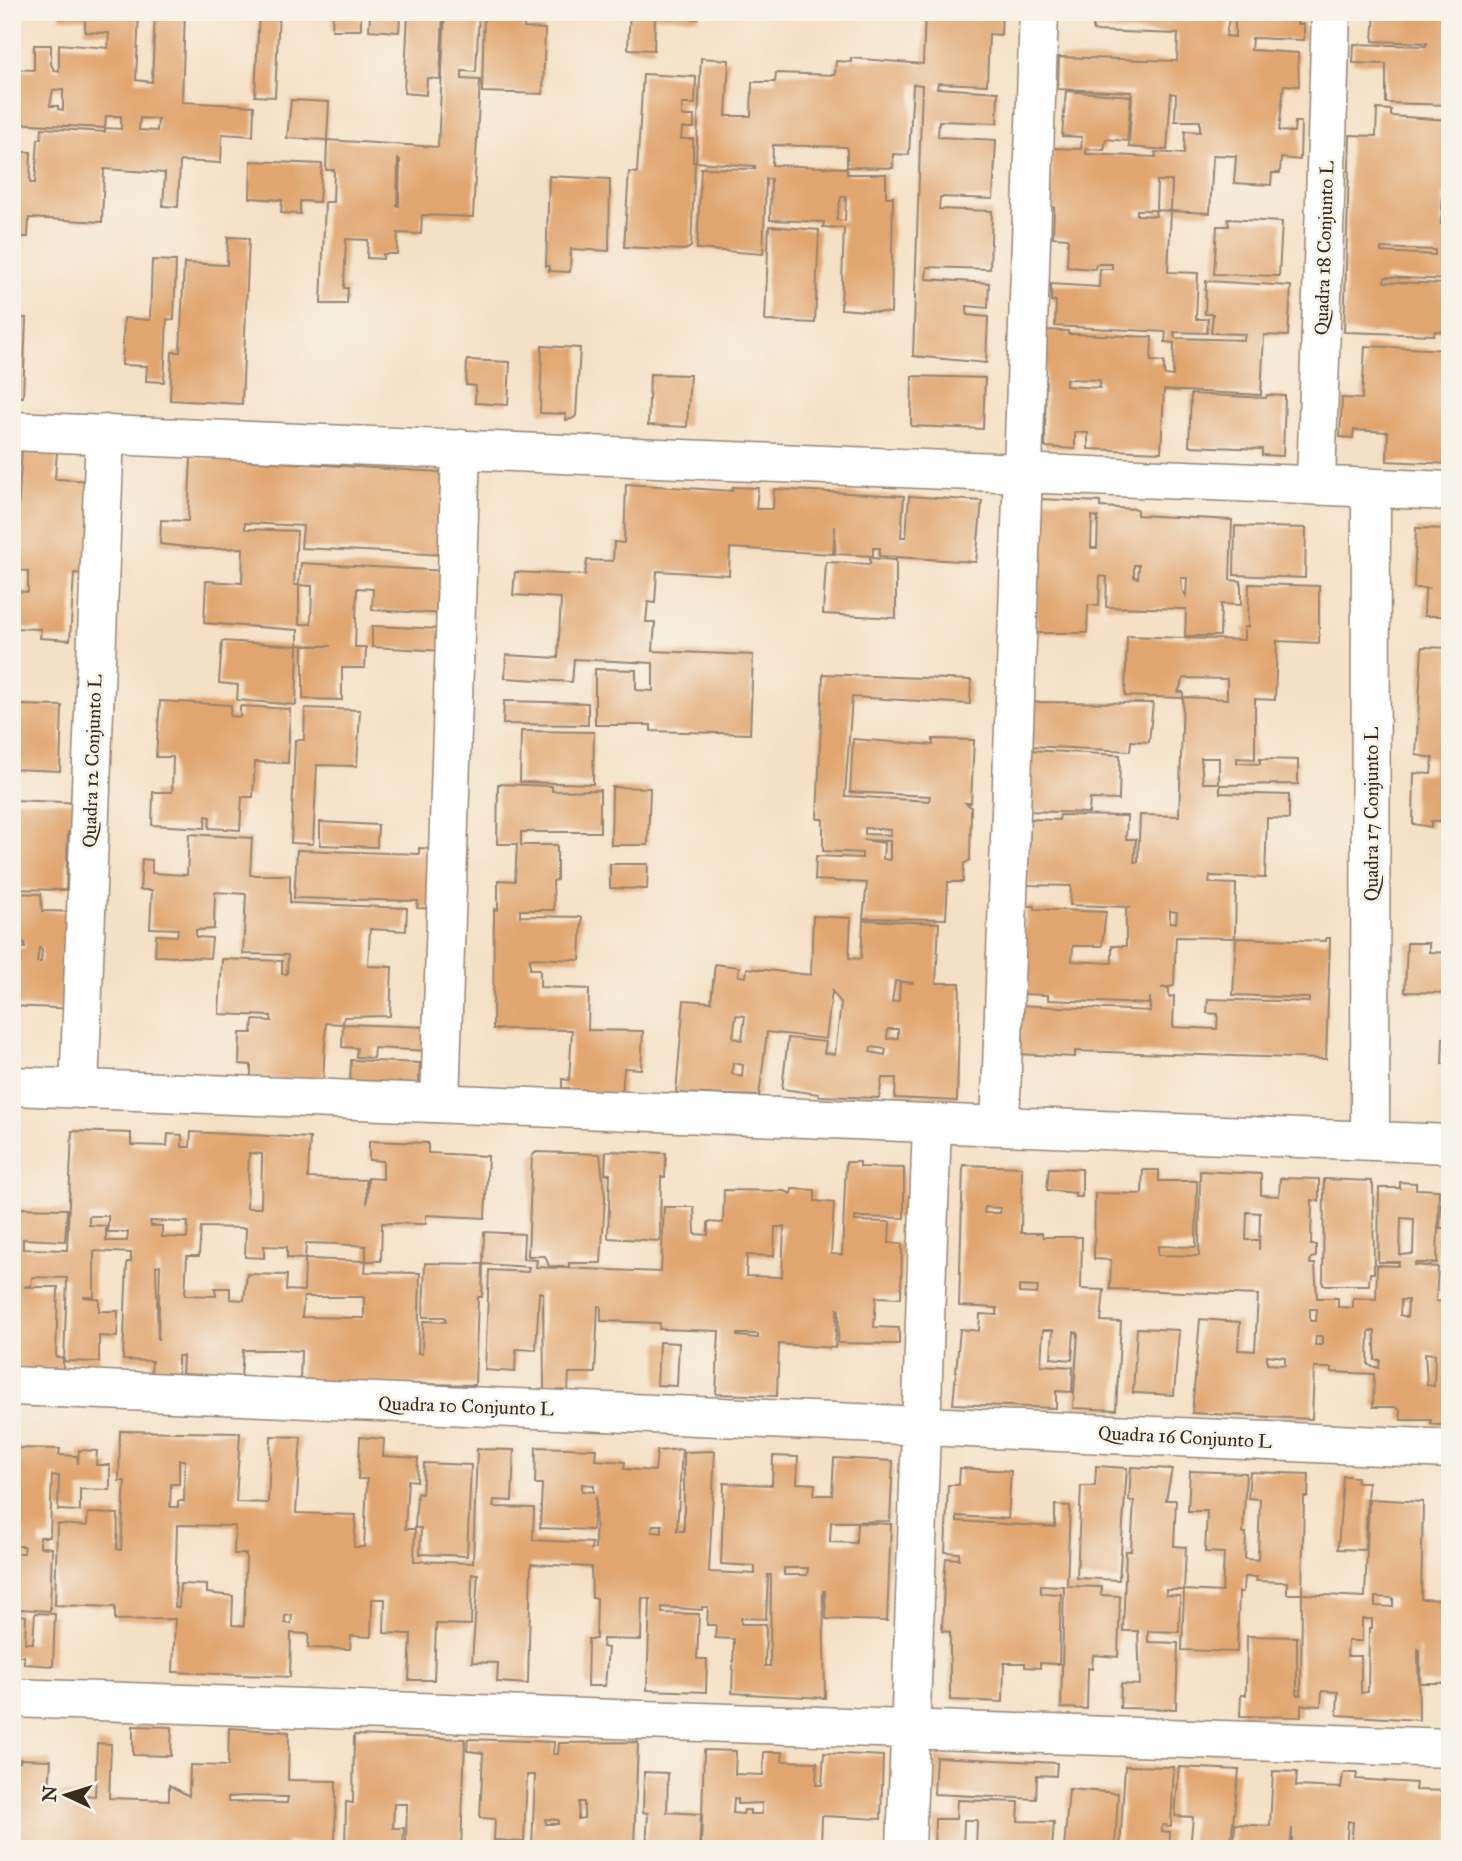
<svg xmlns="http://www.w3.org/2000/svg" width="1462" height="1861" viewBox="0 0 1462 1861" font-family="'IM FELL Great Primer',serif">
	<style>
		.building { fill: #e1a66f; fill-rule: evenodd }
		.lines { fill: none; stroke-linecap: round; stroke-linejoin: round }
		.street-casing { stroke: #988572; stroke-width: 41 }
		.street { stroke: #fff; stroke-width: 38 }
		.labels { text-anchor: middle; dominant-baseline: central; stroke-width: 5; stroke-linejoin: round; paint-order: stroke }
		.street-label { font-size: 19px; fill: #3b2a1e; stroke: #f7f3e8 }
	</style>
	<rect width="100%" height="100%" fill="#f7f3e8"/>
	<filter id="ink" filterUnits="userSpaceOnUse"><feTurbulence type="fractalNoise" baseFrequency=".0143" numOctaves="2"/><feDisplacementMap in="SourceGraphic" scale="14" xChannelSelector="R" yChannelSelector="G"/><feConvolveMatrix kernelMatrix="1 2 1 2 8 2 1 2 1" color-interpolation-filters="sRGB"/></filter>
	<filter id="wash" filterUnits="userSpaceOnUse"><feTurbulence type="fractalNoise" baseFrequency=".00686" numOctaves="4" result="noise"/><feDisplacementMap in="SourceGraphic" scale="28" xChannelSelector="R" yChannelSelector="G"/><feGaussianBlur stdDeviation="1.57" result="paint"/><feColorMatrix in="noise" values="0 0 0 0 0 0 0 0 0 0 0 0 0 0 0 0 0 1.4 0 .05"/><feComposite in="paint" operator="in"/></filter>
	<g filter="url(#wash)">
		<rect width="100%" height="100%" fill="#f4e0c5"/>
		<g id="blocks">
			<path class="building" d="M60,12h79l-3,68 16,2 3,-70h30l-3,90 72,4 -1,30 -31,-2 -1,29 -41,-2 -2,46 -15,-1 2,-33 -61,-4 -2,53 -73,-4 -1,19h-16v-100h4v15h15l-1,31h5l3,-44h3l1,-11 63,4v-4l16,1v-13h-15l-1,12 -93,-5v-54l22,1v-25h17v19l3,6 5,1v-27l49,4 1,-15 -24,-1v-13l-25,-1zM53,90h10v20l-5,-1v-3h-8zM140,118l18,1 -1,12 -18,-1z
				M259,12h20l-4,85 -20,-1z
				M333,12h71v5h-4l-1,15 -30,-2 1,-15 -9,-1v16h-29z
				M408,12h35l-3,67 -13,-1 -1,17 -22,-2z
				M445,12h34l-3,60 -14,-1v8l18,1 -7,137 -51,-2 -1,19 -23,-1 -1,21h-14v5l-16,-1 1,-18 -22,-1 -2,49h4l-1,16h-26l4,-102h8l1,-32h-8l1,-30 111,7zM398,159l2,1 -1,46h-2z
				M484,12h40v16l21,1 -2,65 -61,-2z
				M630,12h69l-1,7 -43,-2 -1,33 -26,-1z
				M925,12h77l-1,23 -12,-1 -2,51 -49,-2 -1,5 61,4 -1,31 -58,-2 -1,16 58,3 -3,59 -53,-2 -1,12 53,2 -2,58 -63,-2 -1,12 63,4 -1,25 -21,-2v9l21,2 -2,46 -73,-7 9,-271 -9,-1 -4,71 -16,-1v14l-46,-1v-20l-74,-2 -1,20 75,3v6h39v23h7l-2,116 -50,-4 3,-81 -21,-1 1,-5 -54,-2 1,-41h-5l-3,75 -66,-5 4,-81 54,1v-3l-59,-4 5,-104 28,2 -3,56h25l1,-34h23l1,-9 59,2 1,-14 15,1v-4l72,6zM841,197h5l-1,24 -9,-1z
				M1094,12h136l-4,24 9,1v-25h62v12h7v16l-52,-2 -1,12 47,3 1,33 -15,-1 -5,46 15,1 1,-10h6l-1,38 -19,-2 -1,15h-8l-1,12 -37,-2 2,-27 -23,-1 -3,58 -39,-2 1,-30h-15l-1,29h-19v5l19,1 -1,-6 16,1 -3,61 30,1 -2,46h12l-1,14 -33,-1 1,6 69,2 1,-6 -34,-1 2,-19h-8l1,-33 85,5 -3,50 -24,-1 -3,60 -97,-5 -3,62 -73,-3v-16l-13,-1v17l-30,-2 1,-117 22,1v3h7l77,3 -1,24 13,1v13l9,1 1,-33 -9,-1 1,-10 -111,-6 1,-25h-5v-17l48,3 1,-18h12v-5h-16l-1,5 -28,-2 1,-29 -15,-1 1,-30h-4l3,-59 28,1 1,-12 -20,-1 4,-45 65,5 -4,45 -21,-2 -2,11 -18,-1v5l70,3 -1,-5 29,2 1,-23 15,1v-11h-25l1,-27 -5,-1 -4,57 -38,-3 3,-55 -74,-3 1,-32 118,4 1,-27 -85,-3zM1066,379l34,1v8l-34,-2z
				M1375,12h75v93l-64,-2v-39l-33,-1 1,-19 72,2 1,-3 -54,-2z
				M643,74l53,3 -1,27h-13v12h12v12h-12l-1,11h12v23h2l-4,85 -6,3 -61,-3 5,-75 8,1z
				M291,100l38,2 -2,38 -40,-2z
				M1377,109l14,1v6l59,4v73l-7,-1 -2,32h9v56l-65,-3 -1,5 66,2v48l-15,-1 -1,4 -90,-3 6,-197 26,1zM1381,248l54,2v5l-54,-3z
				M251,161l71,3 -3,38 -19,-1v13l-19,-1 1,-13 -32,-2z
				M549,176l61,3 -1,72 -38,-2 -1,23 -21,-1v-5h-3z
				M1228,219l54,3 -3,54 -65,-2 3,-48h12z
				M769,226l50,4 -4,93 -50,-2z
				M228,237l21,1 -7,166 -72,-4 2,-48h8l4,-89 43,2z
				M152,260l24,1 -2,59 -7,-1 -3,63 -18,-1 1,-15 -25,-1 2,-47 26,2z
				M12,318h14l-3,79h-11z
				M542,346l38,2 -4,68 -4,3 -6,1v-6l-26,-1z
				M1365,346l85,4v114l-63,-3 1,-29 -34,-2 -1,8 -13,-1 2,-39 20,1z
				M467,360l43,2 -2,43 -33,-2 1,-17 -10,-1z
				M650,374l40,1 -3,52 -39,-2z
				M912,376l73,2 -2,51 -72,-3z
				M1191,394l75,4 1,-3 18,1 -2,60 -21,-1v-6l-73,-3z
				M22,449l35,2 -2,28 39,2 -2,93 -18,-1 -4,67 -30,-2 1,-9 -29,-1v-37l16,1v-21l-16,-1v-38l6,-23z
				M12,451h6l-3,58h-3z
				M191,457l265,16 -9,82 -146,-7 2,-22 -58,-3v6l52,2 -3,54h5v39h12l1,-38 -13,-1 2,-22 146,8 -2,43 -73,-4 1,-21 -16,-1 -2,59h11l-1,21h-23v32l-39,-1v-53h28l-33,-1v-15l-94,-7 2,-42 36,2 1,-35 -38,1 -45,-5 1,-24 27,1z
				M626,484l106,7 1,-4 25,1 -2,21h17l1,-20 130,7 -3,41h5l3,-41 73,5 -6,61 -97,-6 1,-8h-7v8l-38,-2v-28l-2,28 -103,-6 -1,27 -72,-4 -2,32 -7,-1 -2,20h9l-2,29 100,4 -3,79 -99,-3v-6h-56v-56l41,1v20l17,1v-28l-79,-4 -2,23 -67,-4 1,-23 52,3 3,-60 -48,-3 2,-23 70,3 2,-15 26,1 1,-19 10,1z
				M1041,499l59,3v5l37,2v6l95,5 -2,60 11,1v24l-20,-1 -1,32h-35l1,-27 -80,-2 1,-30 -7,-1 -1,30 -11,-1 -1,28h-51zM1092,516l6,1 -1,31h-6zM1134,565h5l-1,13 -4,-1zM1181,578h6l-1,18 -4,-6z
				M1235,526l71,2 -1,50 -71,-3z
				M1416,528l34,1v87h-26l1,-26 3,-2h-14z
				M870,558l26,2v58l-73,-4 3,-52 44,2z
				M1249,584l70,2v57l-42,-2 -2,59 -20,-1v60l-18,-1v5l23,1v-5l38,1v24l-78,1v8l69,2v24l-22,-1 -2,60 -55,-2 -1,7 27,1 -1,54 -59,-1 -2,49 -13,2h8v9l5,-1 -1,31 44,2 1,-15 -11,-1 1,-14 101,3v-4l-76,-3 3,-57 90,3v-3h4l-4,121 -251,-8v6l-57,-3 -2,-49 134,6v-14l-2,7 -100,-4v-5l-26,-1 4,-88h9v3l71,3 -4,34h-29l-1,15 40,2v-17h14v-37l6,-2 -62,-2 1,-19 -43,-1 2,-66 29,1 1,-5 67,1 -1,23h10l-2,23h4l2,-47 39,1 4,-118 -58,-2 2,-60 117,4v-13h4zM1184,678l43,1v20l-44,-2v-5h-5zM1201,758h18v25h-16zM1170,911l7,1 -1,11 -6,-1z
				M372,626l72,3 -1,22 -71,-4z
				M222,641l76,5 -2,59 -59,-5 1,-15 -19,-2z
				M1422,647l28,1v173h-19v6l-18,-3 1,-51 17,1 2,-16 -17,-3z
				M823,674l148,6 -1,24 -118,-7 -7,99 84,5 1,-5 -80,-4 3,-53 80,6v-6l41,1 -3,63h-5l5,4 -1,53 -6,4 -1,18h-15l-2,37 -83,-1 4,-35 -52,-3 1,-24 46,2v-5l-39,-2v-32h-6zM865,828l26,2 -1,5 -25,-1zM864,840l26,1v19l-7,-1 1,-16z
				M160,701l71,4 -1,11 10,1v-11l50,3 -2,54 -33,-1 -2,35h-11l-2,33 -31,-2 1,-11 -4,-1 -1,12 -53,-3 1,-33h19l1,-35h-17z
				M504,701l84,2v22l-85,-1z
				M1031,702l122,1 -4,39 -18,-1 -1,10 -100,-5z
				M21,705l41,1 -2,65 -48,-2v-49h9z
				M305,708l55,2 -3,56 -40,-1 -4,79 -22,-1 4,-103h9z
				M521,731l73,1 -1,52 -73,-2z
				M1029,750l91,5 -1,45 -29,-1 -1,14 -62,-2z
				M498,784l54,2v5l48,-1v42h-79v13h36v35l-4,1 1,29h-34v6l62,1 -2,43 -50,-2v11h10v18l49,2 -1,41 55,1 -2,38 -17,-1 -2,27 -54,-2 1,-5h-7v-9l7,1 3,-50 -79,-1 1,-120 4,1v-30l17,1 2,-37h-20z
				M612,787l38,1 -2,57h-37z
				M12,800l73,3 -1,30 -16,-1 -2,58 -54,-1z
				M320,822l58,3 -1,22 -57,-2z
				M189,834l63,4 -2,37h40v28l117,5 -1,23 -36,-2 -2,37 24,1 -2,49 -46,1 -1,7 -17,-1 -3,60 -72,-6v-12l-12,-1 1,-31h12l1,-13 19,1 -1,-5 -52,-2 3,-55 60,2v13h5l1,-19 -45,-1 3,-60 -31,-2 -1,37 -18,1v7l16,1 -2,20 -55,-2 1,-21 21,1 1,-7 -28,-1 2,-38h-12l2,-31 10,1v13l35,2z
				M419,848l25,2 -2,59 -25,-1 1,-7 -124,-3 3,-48 122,4z
				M610,864h38l-1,25 -37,-1z
				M12,893l29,1 1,17 38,1 -3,97 -65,-3v-58h13v-5l-13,-1zM39,948l3,1 -1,13h-4z
				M813,916l38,2 -2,40 12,1 2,-39 76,3 -3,60h24l-3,118 -62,-3 1,-20h-14l-3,20 -60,-2v-2l-37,-5 6,-51 38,4 -2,11 11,1 6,-51 -9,-12 -6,48 -59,-7 -8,64 -83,-3 8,-93 27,2 4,-38 24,3 -1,9 8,1 1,-9 64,7zM895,981l19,2 -14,-1 -1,19 -7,1zM736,1015l9,1 -3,24 -9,-2zM888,1029h10v9l-11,1zM871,1047l15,2 -1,6 -15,-3zM733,1063l10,2 -1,12 -10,-3z
				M1407,943h22v9l21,1v40l-45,-1z
				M343,1024l86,3 -1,24 -54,-3 -1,10 -17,-1 1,-9 -15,-1z
				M1443,1038h7v26h-8z
				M351,1060l69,3 -1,24 -69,-3z
				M72,1131l59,2v12l36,1 1,-12 14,1v12h8l1,-15 119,6 -2,40 58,2 1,24 1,-26 15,1v-18l-14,-1v-19l59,2v10l60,3 -3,62 -59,-3v9l-44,-1 -1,38h-15v-15l-30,-2 -30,-1 -1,16 -18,-1v-11l-23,-1v12l-19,-1 1,-29 -45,-1 -2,29h-12l-2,39 31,1 -1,-8h15v11l14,1 3,-26 40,1 -1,15 18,1 1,-32 61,2 -1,11 55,1 -2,80 4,1 1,-33 23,1 -1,-5h-22l2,-54 58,1 1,-32 40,2 -1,25 14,1 -1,7 125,5 3,-65h30l1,27 13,1v-13l15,1 1,-33 61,1 6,3 1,-5 23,1v11l19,2 -3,51 11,1 4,-93h14v5l44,1v50l-49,-1v4l35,1 -1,21 13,1 -1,54 -25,-1 -1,16 -1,14 25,1v16l-61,-1 1,-33 -2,-1 -2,39 -56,-4 -2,52 -61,-2 3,-63 -60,-2 1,-6 -59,-2v-15h-3l-3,67h-26l-1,18 -24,-1 -1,-97 -4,-1 -3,58 -20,-1 -1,23 -30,-2 4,-100 39,2 1,-5 -46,-3 -1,33h-4l-3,88 -175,-3 1,-31 -17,-1h-41l-2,27 -59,-2 1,-19h-5v20l-27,-1 1,-14 -29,-1 4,-98h4v-9l-37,-2v46h-11l16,2v12h19l-1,26 -18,-1v26l-35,-1 3,-83 -35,-1 -1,8 -7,2h34l-2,70 7,1v12l-51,-2v-160l55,1 -2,32 -42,-2v10l44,1zM249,1153l13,1 -1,54h-14zM89,1216h19v16h20l-1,9h-21v-15l-17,-1zM150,1221l38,1 -1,16 -25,-1v-11h-11zM775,1227h9l-2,50 -36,-1 1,-21 27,1zM160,1265l-2,75 -2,-74zM304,1297h60v21l-62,-1zM737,1334h21v4l-21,-2z
				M606,1151l60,2 -1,24h-4l-1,64 -52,-3 2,-64h-5z
				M536,1152l64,2 5,43 -4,66h-32v4l-20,-1 -4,-10h-17l4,-100z
				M963,1165l59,2 -1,66h21l1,4h39l-1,52 23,1 -3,31 20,1 -5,88 -43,-2 5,-75 -4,-1 -2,28 -21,-2 2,-28h-10l-2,35 32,2 -1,25 -16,-1v17l-103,-4 7,-75 19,2 1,-17 17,1v-7l-38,-2zM985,1207l16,1 -1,5h-16zM1019,1286l19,1 -1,7 -18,-1z
				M1049,1168l33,1v28h-7v-4l-28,-3z
				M1143,1170h16v11h38l-1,66 -38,-1v9l41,1 1,-85 61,3v21l18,1 1,-18 39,1v22l-7,-1 -1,45h5v12l-5,1 -1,6h5l2,34h21v9l15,1v-10l23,1 1,-34 21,1 1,-4h-21l1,-74h21v-6l16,1v6l23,1 -2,73h-22v2l23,2 -2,34 9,1 5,-68v192l-19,-2v-4h-30l-1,-10 -5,-3h-22l1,-33 -42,-2v-4h-18l-2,51 -120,-6 8,-94 40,3 -2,28 17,1 3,-56 -148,-6 1,-29 -17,-1 1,-66 47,1zM1247,1212l13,1 -1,37v-10h-13zM1401,1218l13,1 -1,35 -13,1zM1401,1300h7l-1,17 -7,-2zM1310,1309h7l-1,12h-6zM1369,1331h6v29h5l-1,8 -11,-3zM1316,1336h6v9h-7zM1425,1353l10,1 -1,32 -7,-1zM1267,1355l18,2v8l-18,-1z
				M1324,1179l47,2 2,4 1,88h-4l-1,12h-46z
				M1441,1203l9,1v24h-10z
				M1137,1328l42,2 -5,65 -41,-2z
				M659,1342l20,1 -2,43 -20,-1z
				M120,1431l120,2 -4,69 32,1 3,-67 30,1 -5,76 60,2 -2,32h10l3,-68h-9l2,-42 24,2 -1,17 35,2 -1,23 -9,-1 -3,49h10l-1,32 59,2 4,-114 37,1 -2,51 -18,-1 -1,7 41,1 -1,32 59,3 -1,6h4l1,-53 -4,34 -52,-2 2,-44h-7l1,-37 60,2 -1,11 30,2 -1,7 31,2 2,-20 25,-2 -5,82h7v-79l31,-1 -6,121 46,2v-8l-34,-2 3,-81 48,2 1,-29 25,1 -1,26 18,1 -1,11h18l2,-37 59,3 -3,60 -59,1 -1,20 26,1 1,-20 34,1 -4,97 -61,-2 -1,-28h-2l2,107 -61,-3 -32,-2 2,-54 -19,-1 1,-13h-9l1,-18h-6v3l-40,-3v6l37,1 -2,45h10l-1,33 -59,-2 3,-91 -8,-1 -1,42 -38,-1 -1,8 6,1 -3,38h-18l1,-47h8l1,-41h-5l-1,-31 -60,-3 -3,120 -31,-2 1,-19 -26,-1 6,-88h-6l-1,51 -35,-1 -2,56h-25l2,-46 -27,-1 1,-34h-13l-1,38 -20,-1 -1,13 -42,-1 1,-14 -18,-1 -1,44 -117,-5 2,-53 -60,1v-13l-60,-2 2,-81 30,2 1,-13 30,1 -1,35 4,1 4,-69h-6zM179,1460h6l-1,41h-6v6h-8l1,-23h8zM582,1484l12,1v7l-12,-1zM177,1525l58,1 -1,28h12l-2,72 -12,-1 1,-29 -26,-3v-8l-27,-1 -1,23h-4zM653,1525h9v8l-10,-1zM784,1568h24l-1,7h-23zM768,1575h3l-1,91h-5l1,-42h-25v-6l25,1zM292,1615l-1,9 -6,-1v-7z
				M12,1448l48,1 -1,6 18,1 1,8 1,-14 18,1 -1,14h14v25l-30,-1v22l-22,-1 1,-34 -7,-1 -2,62h-10v10l12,1 -2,63 -30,-2v6l6,1 -1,27h8l2,-30 20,1 -2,52 -29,-2v-8h-12v-103h12v-7h-12z
				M424,1463l47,2 -4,91 -47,-2 1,-26h-6l2,-35 5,1z
				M1096,1466l31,2 -8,112 -42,-2 4,-92h14z
				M1131,1467l41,2 -6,31h10l-2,46 12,1 -2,43 38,2 2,-39 -19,-1 2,-41h-19l2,-40 56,2 -3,60h3l-1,26 13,1 2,-61 -12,-1 2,-26 59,2 -1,23h-4l-2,97h-15v-12l-31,-1 1,-4h-13l-1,15h-4l-2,60 -55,-2 2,-60h-18v5l14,1 -1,36 -31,-1v11l30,1 -2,66 -56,-1 1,-24 19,1 -2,-54h-15l3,-80h5l3,-50h-5z
				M960,1468l51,3 -3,48 -51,-3v5l98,6v-22l15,1 -3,80 35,1 -1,8 19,1 -2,61 -25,-2 -1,14 -4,-1 -1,41 -26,-1 3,-122 -23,-1v8l20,1 -2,70 -19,-1v5l-15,-1v-4h-21l-1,39 -53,-2v-68l-8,-1 2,-50 2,-23 13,1v-6l-14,-1 3,-67h11z
				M1343,1476l14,1 -1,5h12l-3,68 -27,-1z
				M1369,1499l54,3 -2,97 26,1 -1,5 4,1v77h-30v-33l-2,-1 1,71 -82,-5 1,-23 -16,-1 -1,15 -20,-1v12l-61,-1 1,-21h5l1,-59 50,1v58h4l1,-101 63,3zM1375,1597l18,1v9l-18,-1zM1362,1619h10v9h-3l-1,64 -7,1v-37h-14l1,-15h14z
				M133,1726l39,1 -1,29 -38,-1z
				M229,1728l60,4 -1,48 48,1 -1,62 -49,-1v7h-179l-58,-5v5h-37v-87h8v-3l31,1 -2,32 46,4 2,-53 14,1 -2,54 60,2v-15l20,11 1,-31 38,1zM245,1796l43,1 -1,6 -59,-1v-5z
				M354,1735l111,4 -4,110h-42v-3l-13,-1 1,-41h-13l-1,24h11l-1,21h-58l1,-47 7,1z
				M468,1739l86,3 -1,12h5l1,-11 79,-1 -4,105h-102l3,-72h-8l-3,67 -30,-2 1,-21 -15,-1 3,-65 -16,-2zM579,1802h5v16l-6,1zM545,1819l13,1v4h-12z
				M704,1750l32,1 -1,23 28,1 1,-23h19l-1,9 35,1 -1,23h6l2,-32 59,3 -2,63 -59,-3 -1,33 -15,-4v4h-105zM734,1798l4,1v5l24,-1v11h-12v-4h-6l-1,4 -10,-1z
				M936,1757l121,6 -1,13 -19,-1 -1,24 -102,-5z
				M1125,1766l49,1 -3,59 -9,-1v6l8,1 -1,17h-49z
				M1179,1767l60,3 -9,79h-40l3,-32 -18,-1z
				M1273,1771l24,1 -1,14 45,2 2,-15h14l-1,6 60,4 -1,7 35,1v57l-99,-1 2,-25 -5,-1 -2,28h-54v-21l-2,21h-57l2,-25 35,2z
				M644,1772l24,1 -1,39 34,2 -2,35h-53l2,-36 -5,-1z
				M1069,1789l49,4 -3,56h-51z
				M957,1800l62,2 -1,19 36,1 -2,27h-76l1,-29h-13l-1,29h-29l1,-30h21z"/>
		</g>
	</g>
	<g filter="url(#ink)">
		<use href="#blocks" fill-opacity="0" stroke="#988572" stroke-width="2"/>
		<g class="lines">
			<defs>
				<path id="street" d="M12,431l1438,60
					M1316,483l15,-471
					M12,1086l1438,58
					M79,1089l26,-655
					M440,1103l21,-654
					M1000,1126l39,-1114
					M1370,1141l1,-653
					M12,1386l1438,63
					M12,1698l1438,50
					M906,1849l26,-725"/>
			</defs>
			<use href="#street" class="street-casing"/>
			<use href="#street" class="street"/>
		</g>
	</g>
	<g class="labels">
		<g class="street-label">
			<text transform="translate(1324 248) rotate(-88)">Quadra 18 Conjunto L</text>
			<text transform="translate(92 761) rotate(-88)">Quadra 12 Conjunto L</text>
			<text transform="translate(1371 814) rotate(-90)">Quadra 17 Conjunto L</text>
			<text transform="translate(466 1406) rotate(2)">Quadra 10 Conjunto L</text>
			<text transform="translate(1185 1437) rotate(3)">Quadra 16 Conjunto L</text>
		</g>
	</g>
	<rect width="1462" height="1861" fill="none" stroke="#f7f3e8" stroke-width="42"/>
	<g transform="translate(66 1795) rotate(274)" stroke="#f7f3e8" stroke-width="5" paint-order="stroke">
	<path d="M0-5L12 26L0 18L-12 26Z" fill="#3b2a1e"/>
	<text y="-10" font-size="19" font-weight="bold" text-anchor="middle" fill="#3b2a1e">N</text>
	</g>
</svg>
